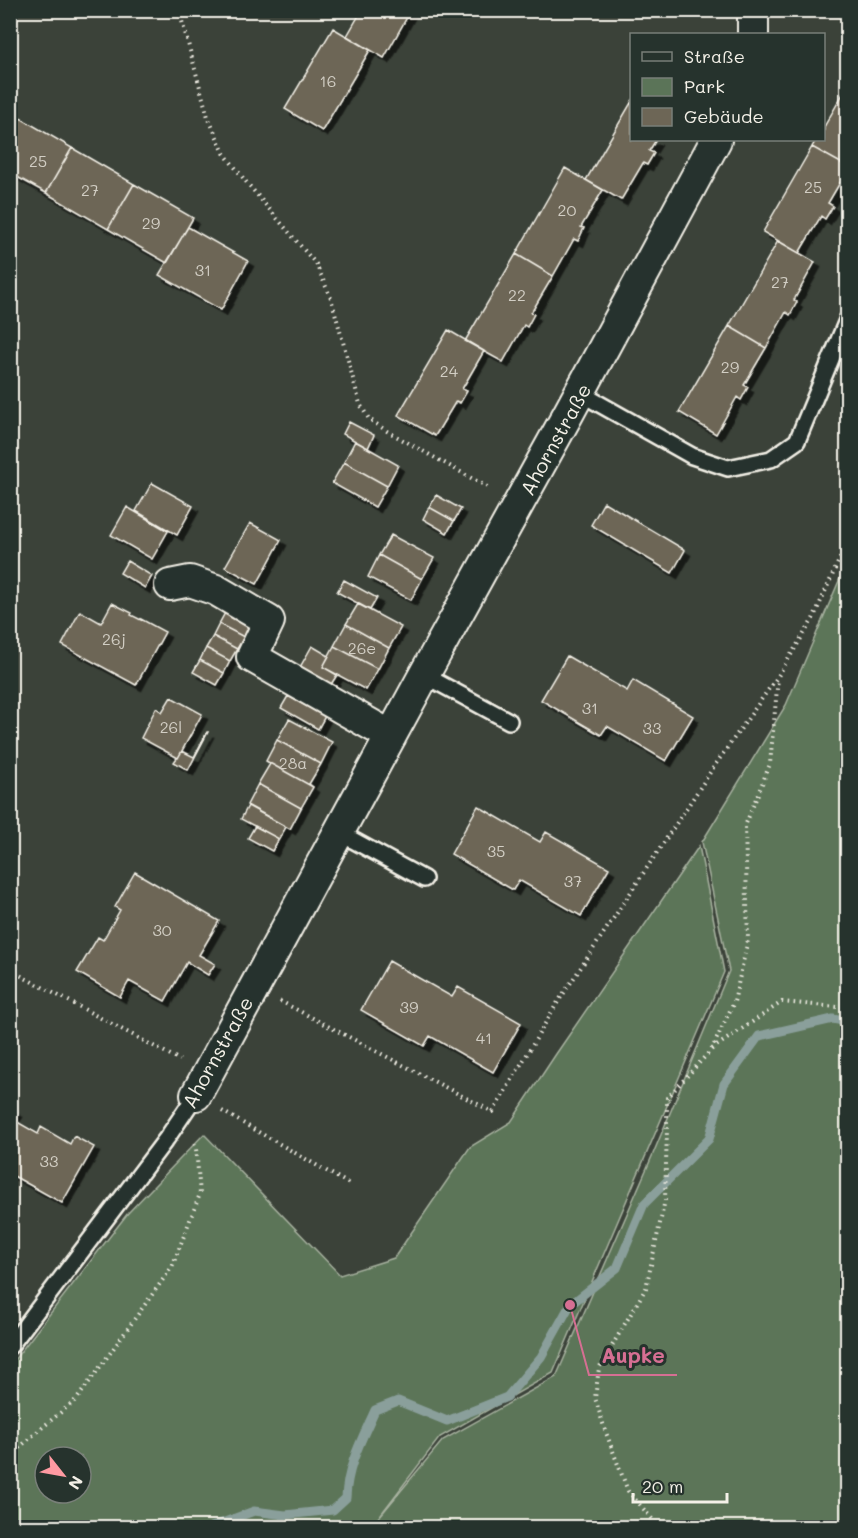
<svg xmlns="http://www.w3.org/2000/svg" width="858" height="1538" viewBox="0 0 858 1538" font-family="Mali,sans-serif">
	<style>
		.green { fill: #5b7458; stroke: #a8b2a0; stroke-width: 1.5; fill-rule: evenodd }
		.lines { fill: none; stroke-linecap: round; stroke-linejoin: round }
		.stream { stroke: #8a9f9b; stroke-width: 9 }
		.building { fill: #6d6656; stroke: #f4f1e8; stroke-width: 1.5; filter: url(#shadow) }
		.lane-casing { stroke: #f4f1e8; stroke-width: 20 }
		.street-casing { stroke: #f4f1e8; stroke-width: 34 }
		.path { stroke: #f4f1e8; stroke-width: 4; stroke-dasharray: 1.5 4.5; stroke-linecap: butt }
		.lane { stroke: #26332d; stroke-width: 15 }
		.street { stroke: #26332d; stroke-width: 30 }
		.labels { text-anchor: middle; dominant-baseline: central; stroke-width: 6; stroke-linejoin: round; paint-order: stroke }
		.number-label { font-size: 16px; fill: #d2cec4 }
		.street-label { font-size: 20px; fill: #f4f1e8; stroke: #26332d }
		.leader { fill: none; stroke: #d66f93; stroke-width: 2 }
		.callout-dot { fill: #d66f93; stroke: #26332d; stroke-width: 2 }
		.callout-label { font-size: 21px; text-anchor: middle; font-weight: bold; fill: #d66f93; stroke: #26332d; stroke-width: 6; stroke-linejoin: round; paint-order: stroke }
	</style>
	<defs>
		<filter id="shadow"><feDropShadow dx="5.5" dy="5.5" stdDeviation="0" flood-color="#0009"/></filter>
	</defs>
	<rect width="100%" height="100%" fill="#3b4239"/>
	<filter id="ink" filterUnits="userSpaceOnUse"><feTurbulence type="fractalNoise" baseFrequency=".0167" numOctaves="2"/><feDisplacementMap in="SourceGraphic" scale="12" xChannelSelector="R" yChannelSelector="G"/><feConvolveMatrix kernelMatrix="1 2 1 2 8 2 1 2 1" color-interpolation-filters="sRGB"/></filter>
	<g filter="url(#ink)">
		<path class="green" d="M847,562v965h-836v-163l117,-151 76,-79 136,141 54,-17 76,-111 41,-25 45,-68 143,-208 25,126 -171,401 -113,64 -65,85 68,-82 113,-63 97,-223 76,-183 -27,-129 84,-137zM45,1457h36v36h-36z"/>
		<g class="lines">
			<path class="stream" d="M209,1528l45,-17 31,4 48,-5 13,-12c1,-32 16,-59 29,-88l23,-9 49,20 60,-24 34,-40 29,-52 47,-37 27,-64 65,-65 15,-55 35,-48 74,-17 15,3"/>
		</g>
		<path class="building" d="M362,10h49l-27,48 -37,-22z
			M333,28l37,22 -48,81 -37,-22z
			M848,85v82l-36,-20 4,-7h8v-13z
			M632,101v39h24l-7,11 5,2 -7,12 -4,-2 -22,37 -35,-20z
			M10,112l62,36 -26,45 -36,-20z
			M812,147l36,20v2l-20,34 5,3 -8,13 -4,-3 -22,37 -36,-21z
			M72,148l62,36 -26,45 -62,-36z
			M565,168l38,22 -22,37 3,1 -6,13 -4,-2 -21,37 -37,-22z
			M134,184l59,34 -26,45 -59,-34z
			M188,227l60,34 -27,49 -62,-35z
			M778,241l37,21 -21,38 3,2 -7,13 -4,-3 -20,36 -37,-22z
			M516,254l37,22 -22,37 3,1 -7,13 -3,-2 -21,37 -38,-21z
			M729,326l37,22 -22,37 4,2 -7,13 -4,-3 -21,37 -37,-22z
			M448,330l36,21 -22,38 5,2 -7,12 -4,-2 -21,35 -37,-21z
			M349,422l25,13 -6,13 -25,-14z
			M355,441l43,24 -11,21 -43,-24z
			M344,462l43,24 -12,21 -43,-24z
			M152,483l41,23 -16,29 -41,-24z
			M436,495l25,14 -7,12 -25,-14z
			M604,502l81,48 -13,23 -81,-48z
			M127,507l41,24 -16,28 -41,-24z
			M429,507l25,14 -7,12 -24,-14z
			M250,523l31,17 -24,44 -32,-17z
			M391,535l43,23 -12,21 -43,-24z
			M379,555l43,24 -11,21 -43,-23z
			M127,561l25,15 -7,12 -25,-15z
			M344,580l33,18 -7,12 -33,-18z
			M112,603l20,10 -1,2 10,5v-1l24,13 -29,53 -74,-40 18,-34 21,12z
			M358,604l43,23 -12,21 -43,-24z
			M226,611l25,14 -7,12 -25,-13z
			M219,624l25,13 -7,12 -24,-13z
			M346,624l43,24 -11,21 -44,-23z
			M213,636l24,13 -7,12 -24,-13z
			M312,646l17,10 -6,11 14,8 -7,11 -31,-17z
			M334,646l44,23 -12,21 -43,-23z
			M206,648l24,13 -6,12 -24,-13z
			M567,656l60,35 6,-11 60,36 -27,45 -59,-35 -6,9 -60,-35z
			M200,660l24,13 -7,12 -24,-13z
			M288,696l37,20 -7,13 -37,-21z
			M171,697l31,17 -24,44 -37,-20 15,-30 6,4z
			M289,719l43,23 -11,22 -44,-24z
			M207,732h1l-20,38 -14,-8 3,-4h1l4,-7 12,6z
			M277,740l44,24 -12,20 4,3 -47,-26z
			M266,761l47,26 -12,21 -43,-24 12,-20z
			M258,784l43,24 -11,21 -43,-24z
			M248,806l38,21 -7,12 -38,-20z
			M478,806l62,36 6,-10 63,36 -28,48 -62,-36 -6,10 -62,-36z
			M255,826l24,13 -7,12 -24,-13z
			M135,872l84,49 -20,34 16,9 -7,11 -21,-13 -22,39 -36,-20 -9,16 -43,-25 21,-35 5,3 17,-30 -5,-3z
			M389,961l63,36 6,-10 63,36 -28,49 -63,-36 -6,10 -63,-36z
			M10,1108l7,4 -5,7 26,15 3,-7 29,17 4,-8 20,11 -32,56 -52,-29z"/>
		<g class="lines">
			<defs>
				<path id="lane" d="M580,393l112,63 36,12 43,-9 26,-18 51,-123
					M424,675l85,46
					M338,832l86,47
					M10,1346l157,-208 29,-43"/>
				<path id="street" d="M753,34v-24
					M170,585l20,-4 26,9 53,31 -17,36 139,79
					M196,1095l228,-420 143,-259 149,-276"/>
			</defs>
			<use href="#lane" class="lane-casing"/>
			<use href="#street" class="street-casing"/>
			<path class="path" d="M179,10l29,107 16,36 23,30 69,81 15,34 29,106 9,15 18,12 104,58
				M10,970l170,90
				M280,1001l213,111 63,-107 157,-237 65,-92 35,-57 35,-79
				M712,1049l70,-47 66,6
				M222,1111l129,74
				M10,1456l28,-25 39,-32 95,-132 28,-73 -4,-46 -3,-8
				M660,1528l-32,-37 -23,-61 -10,-32 4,-30 47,-80 19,-88 2,-71v-31l45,-49 22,-47 14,-62 -3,-114 25,-62 8,-86"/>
			<use href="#lane" class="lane"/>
			<use href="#street" class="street"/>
		</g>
	</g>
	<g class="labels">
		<g class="number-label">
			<text x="328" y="80">16</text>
			<text x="38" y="160">25</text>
			<text x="813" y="186">25</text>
			<text x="90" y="189">27</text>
			<text x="567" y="209">20</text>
			<text x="151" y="222">29</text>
			<text x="203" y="269">31</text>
			<text x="780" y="281">27</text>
			<text x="517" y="294">22</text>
			<text x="730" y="366">29</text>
			<text x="449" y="370">24</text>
			<text x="114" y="638">26j</text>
			<text x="362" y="647">26e</text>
			<text x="590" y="707">31</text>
			<text x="171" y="726">26l</text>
			<text x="652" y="727">33</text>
			<text x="293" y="762">28a</text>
			<text x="496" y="850">35</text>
			<text x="573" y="880">37</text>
			<text x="162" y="929">30</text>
			<text x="409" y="1006">39</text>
			<text x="484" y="1037">41</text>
			<text x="49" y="1160">33</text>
		</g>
		<g class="street-label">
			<text transform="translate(555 439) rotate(-61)">Ahornstraße</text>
			<text transform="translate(217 1052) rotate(-61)">Ahornstraße</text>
		</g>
	</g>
	<path class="leader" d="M570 1305L589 1375H677"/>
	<circle class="callout-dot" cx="570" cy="1305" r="6"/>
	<g class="callout-label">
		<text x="633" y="1363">Aupke</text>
	</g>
	<rect width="858" height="1538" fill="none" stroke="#26332d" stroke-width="36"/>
	<rect x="18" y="18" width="822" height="1502" fill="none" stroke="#f4f1e8" stroke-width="2" filter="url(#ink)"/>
	<rect x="630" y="33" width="195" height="108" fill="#26332d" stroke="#787f78" stroke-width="1.5"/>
	<rect x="642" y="52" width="30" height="9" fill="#26332d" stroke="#787f78" stroke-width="1.5"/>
	<text x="684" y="63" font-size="18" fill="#f4f1e8">Straße</text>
	<rect x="642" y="78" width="30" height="18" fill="#5b7458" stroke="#787f78" stroke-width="1.5"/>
	<text x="684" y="93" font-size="18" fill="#f4f1e8">Park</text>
	<rect x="642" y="108" width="30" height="18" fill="#6d6656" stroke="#787f78" stroke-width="1.5"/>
	<text x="684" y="123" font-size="18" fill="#f4f1e8">Gebäude</text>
	<g transform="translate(63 1475) rotate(121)"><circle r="28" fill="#26332d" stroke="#787f78" stroke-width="1.5"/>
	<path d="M0-4.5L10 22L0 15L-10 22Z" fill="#ff9aa2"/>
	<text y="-9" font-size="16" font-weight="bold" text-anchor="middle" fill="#f4f1e8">N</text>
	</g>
	<path d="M633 1493v9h94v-9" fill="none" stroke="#f4f1e8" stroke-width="3"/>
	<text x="642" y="1493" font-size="18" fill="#f4f1e8" stroke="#26332d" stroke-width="4.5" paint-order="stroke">20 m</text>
</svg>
